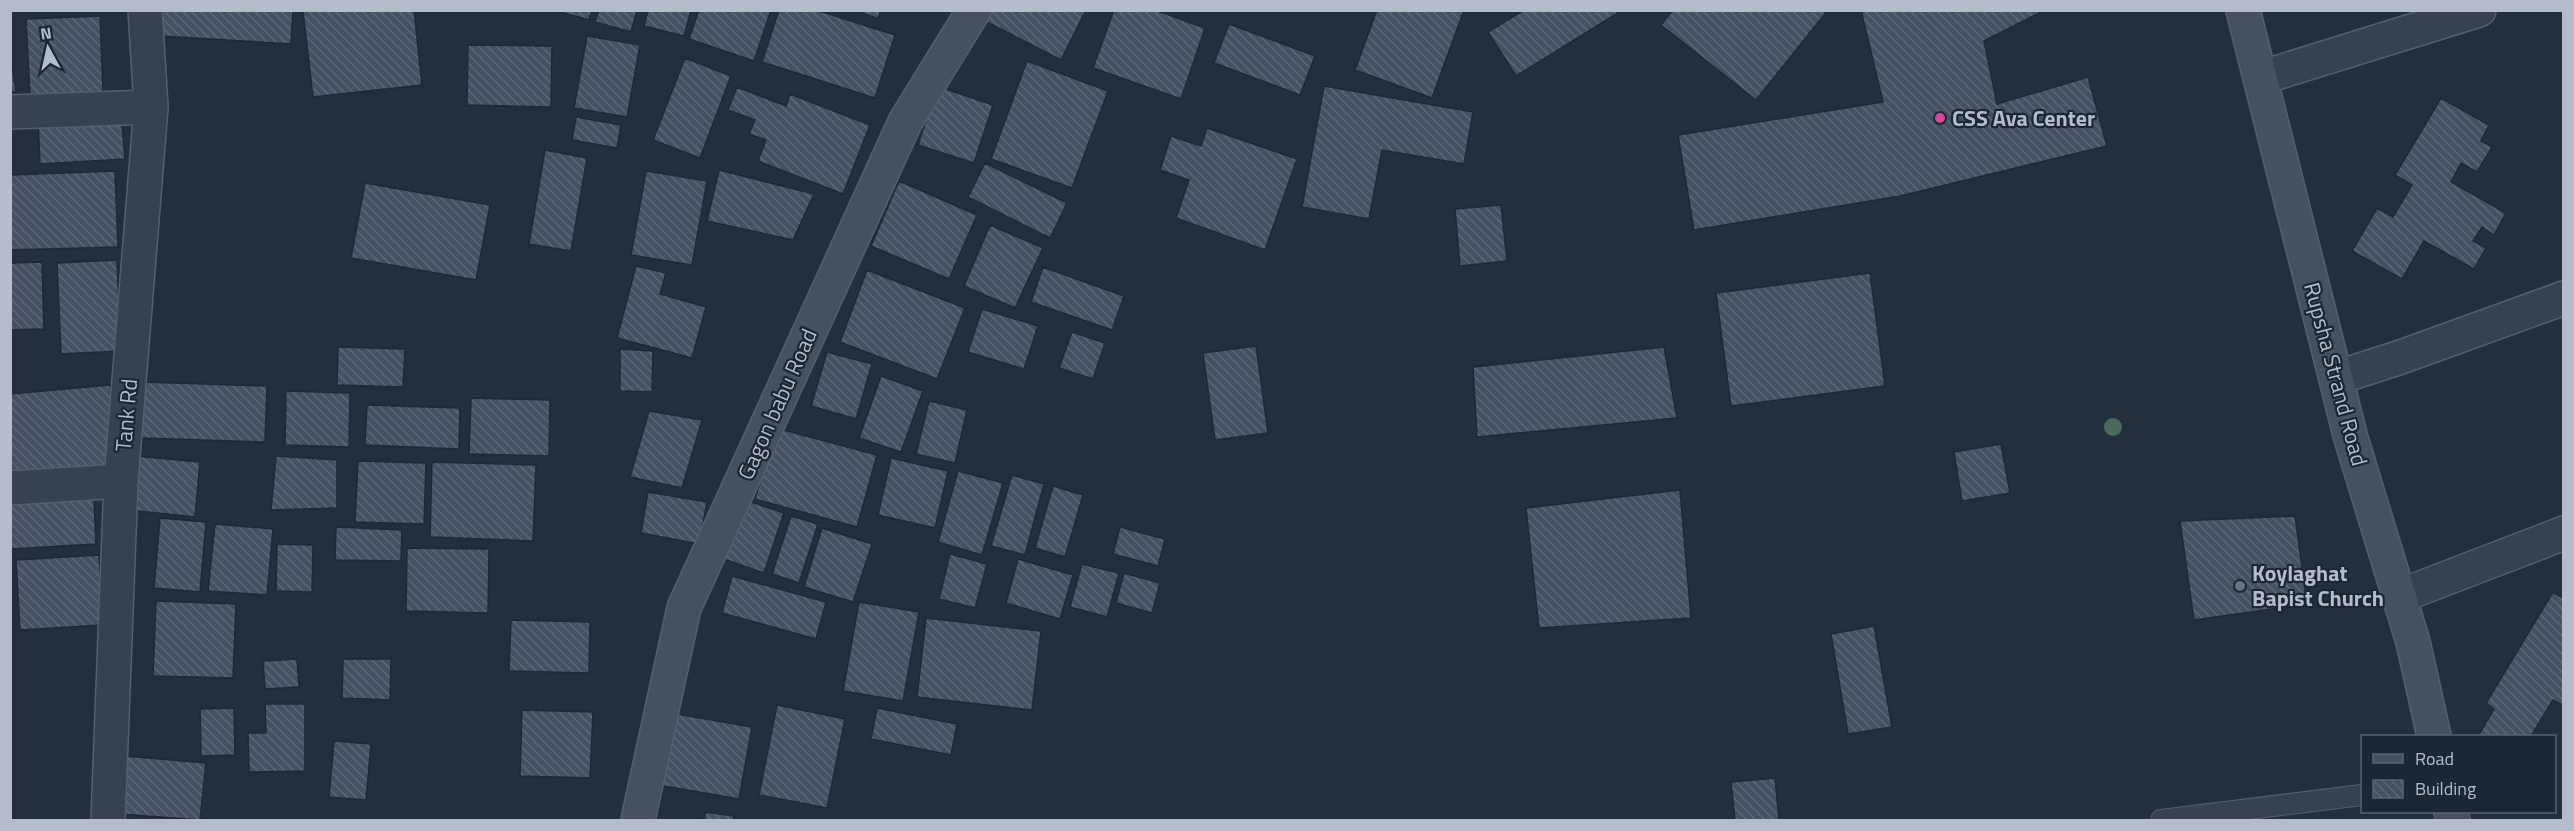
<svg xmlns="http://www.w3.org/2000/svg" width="2574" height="831" viewBox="0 0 2574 831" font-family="'Titillium Web',sans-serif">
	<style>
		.building { fill: url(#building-back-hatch); stroke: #1f2835; stroke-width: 1.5 }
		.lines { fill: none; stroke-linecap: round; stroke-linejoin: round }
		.lane-casing { stroke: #565f6c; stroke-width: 22 }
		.street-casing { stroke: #565f6c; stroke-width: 36 }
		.secondary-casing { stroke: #565f6c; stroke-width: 36 }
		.lane { stroke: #38414e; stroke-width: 20 }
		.street { stroke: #38414e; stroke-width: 33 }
		.secondary { stroke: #465061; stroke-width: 33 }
		.tree { fill: #4b6a5d }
		.hotel-dot { fill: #d1479c; stroke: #1d2633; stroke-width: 2 }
		.worship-dot { fill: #6b7280; stroke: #1d2633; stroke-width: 2 }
		.labels { text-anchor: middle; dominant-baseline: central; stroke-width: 4.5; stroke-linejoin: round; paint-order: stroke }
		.poi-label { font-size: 22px; font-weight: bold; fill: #b4bcc9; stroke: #1d2633; text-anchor: start }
		.street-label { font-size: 22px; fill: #b4bcc9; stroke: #1d2633 }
	</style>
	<defs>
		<pattern id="building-back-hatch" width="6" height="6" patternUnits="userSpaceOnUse" patternTransform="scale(1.5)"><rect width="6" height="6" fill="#455162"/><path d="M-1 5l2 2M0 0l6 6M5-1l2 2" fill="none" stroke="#5d6877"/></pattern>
	</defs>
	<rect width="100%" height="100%" fill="#242f3e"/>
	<path class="building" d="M161,10h132l-2,34 -131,-8z
		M414,10l8,75 -109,12 -10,-86z
		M553,10h39l-3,10z
		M599,10h38l-6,22 -36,-10z
		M648,10h43l-7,26 -40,-10z
		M699,10h72l-17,51 -65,-22z
		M779,10h37l79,25 -20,63 -113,-36z
		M856,10h25l-3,9z
		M987,10h99l-25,50 -78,-40z
		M1114,10h41l50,18 -24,71 -88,-31z
		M1377,10h87l-32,88 -77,-28z
		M1524,10h97v1l-105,65 -28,-44z
		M1673,10h155l-72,90 -95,-75z
		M1861,10h184l-61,31 13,63 91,-27 19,69 -207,50 -206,34 -16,-95 205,-33z
		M100,16l3,76 -73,3 -4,-76z
		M1229,24l86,32 -15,39 -86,-32z
		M587,36l53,9 -13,72 -53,-9z
		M468,45l84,1 -1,61 -84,-2z
		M10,53l6,39h-6z
		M685,58l46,18 -31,82 -47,-18z
		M1027,61l81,30 -36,97 -81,-29z
		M937,86l56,19 -19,58 -56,-18z
		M1324,86l149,26 -9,52 -82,-14 -13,69 -67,-12z
		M737,87l49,19 4,-12 80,31 -27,69 -85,-33 8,-21 -17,-6 6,-14 -27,-10z
		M2441,98l48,27 -8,16 11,6 -15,25 -16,-9 -10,19 55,31 -12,22 -12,-8 -9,14 13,7 -12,21 -50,-28 -22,38 -50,-28 25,-43 16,9 19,-32 -17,-10z
		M121,113l4,46 -85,5 -2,-46z
		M576,117l45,8 -4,23 -45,-8z
		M1207,128l90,31 -32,91 -89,-32 13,-38 -29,-10 11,-34 30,10z
		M545,150l42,8 -16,93 -42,-7z
		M985,163l82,40 -17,35 -82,-41z
		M719,170l95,24 -21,46 -86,-19z
		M115,171l3,76 -108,3v-75z
		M646,171l61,10 -15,84 -61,-10z
		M899,181l78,34 -28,64 -78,-33z
		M365,183l125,22 -14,75 -125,-22z
		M1501,205l6,56 -47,5 -5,-57z
		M990,225l53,23 -28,60 -51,-22z
		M117,260l4,91 -60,3 -4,-91z
		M42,262l2,67 -34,1v-67z
		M636,266l30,7 -6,21 46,13 -14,51 -75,-20z
		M1043,267l81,29 -12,34 -81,-28z
		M867,270l98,38 -28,71 -97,-37z
		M1870,273l15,113 -154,20 -15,-113z
		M982,309l56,17 -14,43 -56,-17z
		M1072,332l33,11 -12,36 -34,-11z
		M1256,346l12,87 -53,7 -12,-87z
		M338,347l67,2 -2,38 -66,-2z
		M1664,347l13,71 -200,19 -4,-70z
		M620,349l33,2 -1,41 -32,-1z
		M827,352l45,12 -16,55 -45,-13z
		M881,376l42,15 -22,61 -42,-14z
		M143,382l124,4 -2,56 -124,-4z
		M110,385l8,82 -108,9v-82z
		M286,391l64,2 -1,54 -64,-2z
		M471,398l79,2 -1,56 -80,-2z
		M929,401l38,9 -12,53 -39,-9z
		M367,405l93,3 -1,41 -94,-4z
		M649,411l53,9 -20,68 -52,-11z
		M776,428l101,27 -20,72 -102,-28z
		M2001,444l9,49 -48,8 -8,-49z
		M135,456l65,6 -5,55 -66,-7z
		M276,456l61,4v48l-66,2z
		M891,458l57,13 -13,57 -57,-13z
		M358,461l68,2 -2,61 -69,-2z
		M432,462l104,3 -3,76 -103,-4z
		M958,471l45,12 -21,72 -44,-13z
		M1012,475l32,9 -19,71 -34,-9z
		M1053,486l30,9 -18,62 -30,-9z
		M1680,490l11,128 -152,10 -13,-120z
		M648,492l59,10 -8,42 -58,-11z
		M94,499l2,45 -86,5v-45z
		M742,499l42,14 -20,60 -43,-15z
		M791,516l27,8 -19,59 -27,-9z
		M2295,516l12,88 -113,16 -14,-99z
		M160,518l46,4 -6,70 -46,-4z
		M215,524l58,5 -6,66 -59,-4z
		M336,527l66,3 -1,31 -66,-1z
		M1120,527l45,12 -7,27 -45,-12z
		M822,528l50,16 -19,58 -49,-15z
		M277,544l36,1 -1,47 -36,-1z
		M407,548l82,1 -1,64 -82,-2z
		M950,554l37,10 -12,44 -36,-9z
		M99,555l4,70 -83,5 -4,-70z
		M1018,559l55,16 -13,44 -54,-16z
		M1082,564l37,9 -12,44 -37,-10z
		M1124,573l36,10 -8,30 -36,-10z
		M732,576l94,26 -10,37 -94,-26z
		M2553,592l8,5 3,-4v113l-11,-6 -22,36h-53l16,-27 -8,-6z
		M156,601l80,3 -3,74 -80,-2z
		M859,602l60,10 -16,89 -60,-10z
		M926,618l115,13 -9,79 -115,-13z
		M511,620l79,2 -1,51 -80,-2z
		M1874,626l18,101 -44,7 -17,-100z
		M297,659l2,28 -34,2 -2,-28z
		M343,659h48l-1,41 -48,-2z
		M265,704h40v67l-56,1 -1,-39h18z
		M777,705l68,14 -18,89 -68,-13z
		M234,708l1,47 -34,1 -1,-47z
		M877,708l80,16 -6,31 -80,-16z
		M522,710l71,2 -3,66 -70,-2z
		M671,713l81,14 -13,72 -81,-14z
		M334,741l37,3 -5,56 -37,-3z
		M125,756l81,7 -6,57 -80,-6z
		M1775,778l4,42h-44l-4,-38z
		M706,812l28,4 -1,4h-29z"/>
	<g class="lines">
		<defs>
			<path id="lane" d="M2161,820l201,-25"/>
			<path id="street" d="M2260,78l219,-68
				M10,112l141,-5
				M2336,378l65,-21 163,-59
				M10,488l111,-7
				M2400,596l164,-63
				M108,820l13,-339 30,-374 -6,-97"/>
			<path id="secondary" d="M2243,10l107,425 63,207 21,94
				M2451,812l2,8
				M638,820l46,-212 221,-486 69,-112"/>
		</defs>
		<use href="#lane" class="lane-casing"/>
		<use href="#street" class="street-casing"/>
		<use href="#secondary" class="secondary-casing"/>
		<use href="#lane" class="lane"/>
		<use href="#street" class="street"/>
		<use href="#secondary" class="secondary"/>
	</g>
	<circle class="tree" cx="2113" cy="427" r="9"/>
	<circle class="hotel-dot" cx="1940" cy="118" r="6"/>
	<circle class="worship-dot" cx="2240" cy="586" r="6"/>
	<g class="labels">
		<g class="poi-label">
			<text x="1952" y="118">CSS Ava Center</text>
			<text x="2252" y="573">Koylaghat<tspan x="2252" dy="25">Bapist Church</tspan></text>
		</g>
		<g class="street-label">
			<text transform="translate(2336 374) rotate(75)">Rupsha Strand Road</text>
			<text transform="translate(777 404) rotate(-66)">Gagon babu Road</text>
			<text transform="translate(126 415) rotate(-85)">Tank Rd</text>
		</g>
	</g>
	<rect width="2574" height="831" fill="none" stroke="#b4bcc9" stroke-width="24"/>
	<rect x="2361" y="735" width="195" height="78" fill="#1d2633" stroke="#59626f" stroke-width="1.5"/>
	<rect x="2373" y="754" width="30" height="9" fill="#465061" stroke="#59626f" stroke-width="1.5"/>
	<text x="2415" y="765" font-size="18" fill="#b4bcc9">Road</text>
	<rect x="2373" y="780" width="30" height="18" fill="url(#building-back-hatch)" stroke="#59626f" stroke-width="1.5"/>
	<text x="2415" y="795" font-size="18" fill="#b4bcc9">Building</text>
	<g transform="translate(48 48) rotate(352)" stroke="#1d2633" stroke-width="4.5" paint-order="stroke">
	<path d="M0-4.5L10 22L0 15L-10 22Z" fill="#b4bcc9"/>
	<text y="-9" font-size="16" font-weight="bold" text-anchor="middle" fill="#b4bcc9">N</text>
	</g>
</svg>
